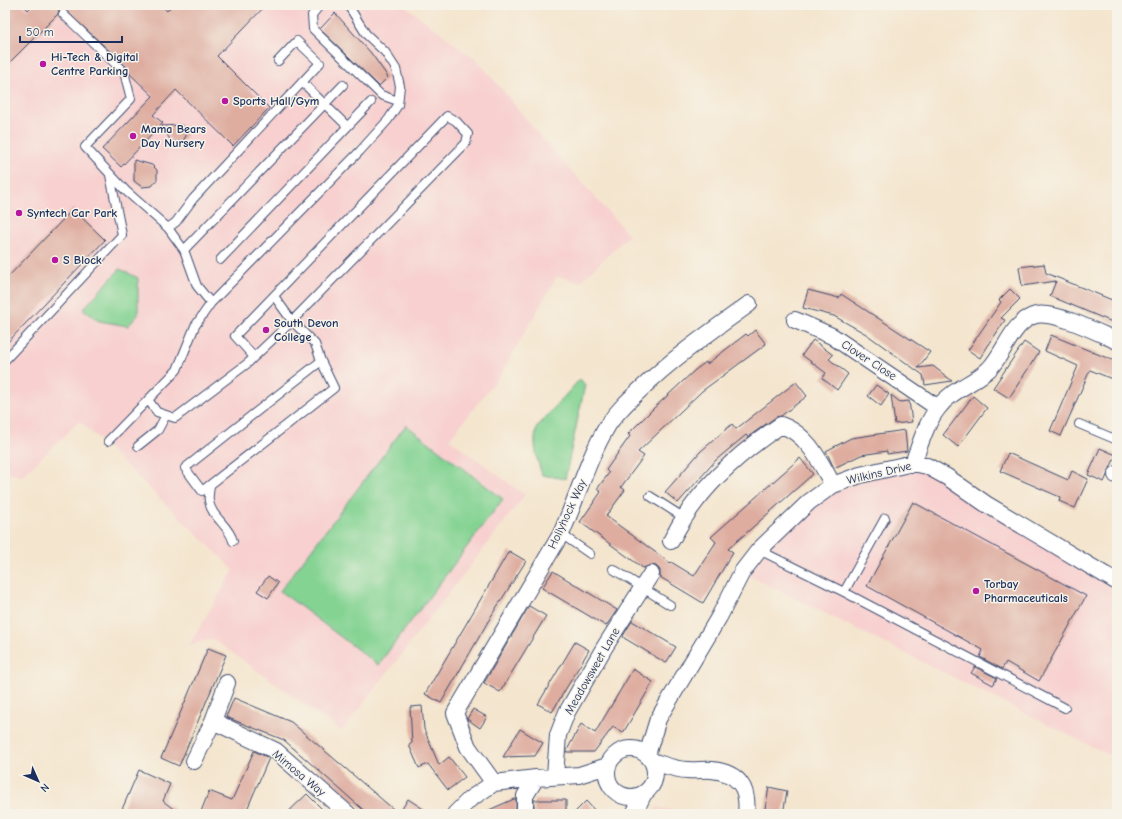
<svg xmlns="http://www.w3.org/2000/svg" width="1122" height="819" viewBox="0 0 1122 819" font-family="'Comic Neue',sans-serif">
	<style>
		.built { fill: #f7d0cf }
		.green { fill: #84d393; stroke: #508178 }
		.building { fill: #deada0 }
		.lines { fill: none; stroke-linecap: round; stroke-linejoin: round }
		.lane-casing { stroke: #3c4a6f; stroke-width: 10 }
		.street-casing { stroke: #3c4a6f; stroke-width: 18 }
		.lane { stroke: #fff; stroke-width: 8 }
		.street { stroke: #fff; stroke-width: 16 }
		.poi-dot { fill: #b5179e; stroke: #f7f3e8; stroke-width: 1.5 }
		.labels { text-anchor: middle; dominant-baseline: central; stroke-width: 3; stroke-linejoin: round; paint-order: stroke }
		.poi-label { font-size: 12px; font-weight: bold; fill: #1b2f5e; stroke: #f7f3e8; text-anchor: start }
		.street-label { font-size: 12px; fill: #1b2f5e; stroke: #f7f3e8 }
	</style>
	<rect width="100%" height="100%" fill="#f7f3e8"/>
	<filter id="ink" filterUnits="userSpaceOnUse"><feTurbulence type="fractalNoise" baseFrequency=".025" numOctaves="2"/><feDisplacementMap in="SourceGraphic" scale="8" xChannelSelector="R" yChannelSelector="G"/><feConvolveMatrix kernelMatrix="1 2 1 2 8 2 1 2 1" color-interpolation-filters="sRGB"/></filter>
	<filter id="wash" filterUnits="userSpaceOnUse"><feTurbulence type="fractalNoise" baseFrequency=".012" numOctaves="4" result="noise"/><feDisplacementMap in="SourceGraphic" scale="16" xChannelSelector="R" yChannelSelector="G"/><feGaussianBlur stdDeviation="0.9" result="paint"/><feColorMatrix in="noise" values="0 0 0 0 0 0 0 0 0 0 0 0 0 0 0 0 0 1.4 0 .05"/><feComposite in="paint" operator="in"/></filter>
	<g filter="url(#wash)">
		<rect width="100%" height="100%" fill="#f4e5ce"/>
		<path class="built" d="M5,5h399l75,57 67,81 83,92 -49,47 -23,-6 -58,101 -50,62 76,56 -183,236 -129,-92 -24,6 45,-75 -154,-149 -59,56 -12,-4 -4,3z
			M913,463l204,119v177l-375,-187 67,-70z
			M656,807l29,7h-30z"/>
		<path class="green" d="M120,269l18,9v37l-10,11 -29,-5 -16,-12z
			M580,379l5,6 -20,94 -23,-4c-5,-17 -10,-30 -5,-48z
			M406,425l97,74 -125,166 -98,-74z"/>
		<g id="blocks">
			<path class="building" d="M5,5h18l5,5 5,-5h128l6,6 5,-6h94l-49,51 52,52 -36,38 -57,-56 -23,25 10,8 -42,44 -19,-18 51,-53 -23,-22 -2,-6 -64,-59 -5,1 -1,4 -53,53z
				M335,13l36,40 17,24 -9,9 -59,-57z
				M180,125l6,4v7l-3,5 -8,1 -4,-1 -9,-15z
				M134,160l18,5 5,5v10l-5,6 -10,1 -8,-6z
				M73,209l32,31 -100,105v-65z
				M1044,264l2,9 71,29v22l-67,-28 6,-15 -34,5 -3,-19z
				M1010,289l10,10 -19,19 4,2 -25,38 -12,-8 33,-48 -2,-2z
				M808,290l31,8 2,-4 89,58 -12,16 15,-2 19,15 -27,4 -2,-10 -57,-41 -32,-18 -31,-8z
				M755,330l11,14 -64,47 -64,61 6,4 -23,31 4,3 -19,26 64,47 1,-1 23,14 22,-34 -5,-5 89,-79 13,16 -85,75 5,3 -30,51 -43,-26v-7l-4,-4 -5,-1 -8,3 -63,-46 21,-30 -4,-3 12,-16 -3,-3 24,-34 -2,-2 25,-25 42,-39 11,-8 1,2 39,-30 2,2z
				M1051,335l66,27v19l-27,-11 -29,66 -11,-5 28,-65 -33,-15z
				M813,340l20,15 -4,4 19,15 -11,16 -15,-12 4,-5 -24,-18z
				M1024,342l15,10 -30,46 -16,-10z
				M796,382l11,14 -26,20 -5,1 -28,20 -2,-2 -17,14 -13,11 -38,43 -13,-11 35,-40 32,-28 4,5z
				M876,385l13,9 -8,12 -13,-10z
				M891,395l9,7 9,-1 3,21 -17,2z
				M973,396l14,12 -29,39 -15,-12z
				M905,430l2,21 -20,3v-3l-26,4 -27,13 -8,-17 25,-13z
				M1100,448l16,7 -12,27 -16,-7z
				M1008,453l60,27 4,-9 16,8 -13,29 -16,-7 1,-4 -60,-26z
				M913,502l173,94 -47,85 -33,-19 -4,7 -22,-12 3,-7 -116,-64z
				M509,551l17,10 -33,52 -52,90 -16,-9z
				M553,571l64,39 -11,16 -64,-38z
				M268,576l10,7 -10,15 -11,-7z
				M529,606l17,10 -46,76 -16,-9z
				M632,621l44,26 -10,16 -42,-25 -1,-2z
				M575,642l14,8 -37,62 -14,-8z
				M208,648l18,7 -47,111 -18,-8z
				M975,667l22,11 -4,7 -22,-12z
				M633,669l20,13 -30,51 -10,-6 -19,25h-28l15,-28 14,9z
				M234,698l57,24 108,92 9,-15 23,15h-63l-84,-74 -58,-23z
				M422,706l2,23 15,36 10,-8 16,20 -17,13 -20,-26 -9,4 -10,-23 3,-2 -2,-36z
				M473,709l14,8 -7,11 -13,-9z
				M520,729l23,14 -8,13 -32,1z
				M254,751l15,7 -24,56h-45l9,-23 23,9z
				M139,770l31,14 -7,17 17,13h-60z
				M769,787l18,4 -4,23h-19z
				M307,794l20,20h-41z
				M514,799h2v15h-36z
				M534,800h32v14h-32z
				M586,801l12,13h-25z"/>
		</g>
	</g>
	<g filter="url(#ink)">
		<use href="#blocks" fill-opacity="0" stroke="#3c4a6f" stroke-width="1"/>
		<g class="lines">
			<defs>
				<path id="lane" d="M320,5l-8,10 1,14 68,66 17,6
					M63,14l61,58 7,27 -46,48 41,44 42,37 16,22 13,36 14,17
					M302,82l45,44
					M168,228l8,-6 17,-23 127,-136 -23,-22 -19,20
					M184,250l159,-165
					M220,260l151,-158
					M274,296l18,25 23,23 6,17 13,27 -132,103 -17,-23 136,-107
					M5,360l117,-125 -12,-60
					M149,401l8,11 18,6 73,-55 6,-6 -19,-21 212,-220 9,5 12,13 -2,9 -174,178 -38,36
					M1079,424l38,16
					M108,441l69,-71 18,-44 16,-23 149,-152 28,-31 10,-15 2,-19 -4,-17 -11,-17 -19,-18 -18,-29
					M138,446l20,-16 8,-15
					M210,485c0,4 -2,11 -1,16 2,16 20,24 24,40
					M650,496l33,21
					M561,534l29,20
					M759,550l85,42 221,116
					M613,569l57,36
					M844,592l41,-74"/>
				<path id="street" d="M795,320l37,16 106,72
					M913,463c7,-18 13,-40 25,-55 13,-18 35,-24 51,-39 16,-16 23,-48 47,-54 20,-4 63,18 81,26
					M1116,475l1,-1
					M671,541c25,-50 64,-85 110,-116 27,9 39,37 52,60
					M213,721l63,30 72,63
					M607 773a24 24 0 1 1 48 0a24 24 0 1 1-48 0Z
					M647,755l11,-36 61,-102 23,-45 17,-22 50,-48 24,-17 27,-10 53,-12 14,3 20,11 39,27 131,78
					M194,761l19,-40 14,-38
					M652,761c12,4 23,9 36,9 8,1 16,-1 24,0 27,3 37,18 34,44
					M555,776l3,-41 9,-23 37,-64 47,-74
					M494,783l-26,-36 -13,-34 106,-179c16,-36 27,-76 47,-109 9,-14 21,-25 33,-36 33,-32 71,-58 108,-85
					M455,814l15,-15 24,-16 42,-5 43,-3 28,-9
					M525,814v-18l11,-18
					M634,814l9,-19"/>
			</defs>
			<use href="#lane" class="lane-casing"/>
			<use href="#street" class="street-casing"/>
			<use href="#lane" class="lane"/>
			<use href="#street" class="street"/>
		</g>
	</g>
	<g class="poi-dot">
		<circle cx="43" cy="64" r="4"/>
		<circle cx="225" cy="101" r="4"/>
		<circle cx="133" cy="136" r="4"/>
		<circle cx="19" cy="213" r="4"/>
		<circle cx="55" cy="260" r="4"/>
		<circle cx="266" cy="330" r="4"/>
		<circle cx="976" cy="591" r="4"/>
	</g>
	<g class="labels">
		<g class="poi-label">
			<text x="51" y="57">Hi-Tech &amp; Digital<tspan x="51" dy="14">Centre Parking</tspan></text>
			<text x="233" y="101">Sports Hall/Gym</text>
			<text x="141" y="129">Mama Bears<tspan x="141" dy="14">Day Nursery</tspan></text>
			<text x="27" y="213">Syntech Car Park</text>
			<text x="63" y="260">S Block</text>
			<text x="274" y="323">South Devon<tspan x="274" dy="14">College</tspan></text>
			<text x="984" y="584">Torbay<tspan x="984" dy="14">Pharmaceuticals</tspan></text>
		</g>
		<g class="street-label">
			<text transform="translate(869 360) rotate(33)">Clover Close</text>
			<text transform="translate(879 473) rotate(-13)">Wilkins Drive</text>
			<text transform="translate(567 514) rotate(-65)">Hollyhock Way</text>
			<text transform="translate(592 671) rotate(-60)">Meadowsweet Lane</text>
			<text transform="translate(299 773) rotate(40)">Mimosa Way</text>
		</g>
	</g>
	<rect width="1122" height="819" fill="none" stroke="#f7f3e8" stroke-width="20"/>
	<g transform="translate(38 781) rotate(135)" stroke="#f7f3e8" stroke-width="3" paint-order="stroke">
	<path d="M0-3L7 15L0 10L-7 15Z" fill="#1b2f5e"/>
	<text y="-6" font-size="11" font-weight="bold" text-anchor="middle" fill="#1b2f5e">N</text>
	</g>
	<path d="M20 36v6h102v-6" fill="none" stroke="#1b2f5e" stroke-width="2"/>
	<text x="26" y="36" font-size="12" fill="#1b2f5e" stroke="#f7f3e8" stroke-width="3" paint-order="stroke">50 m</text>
</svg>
